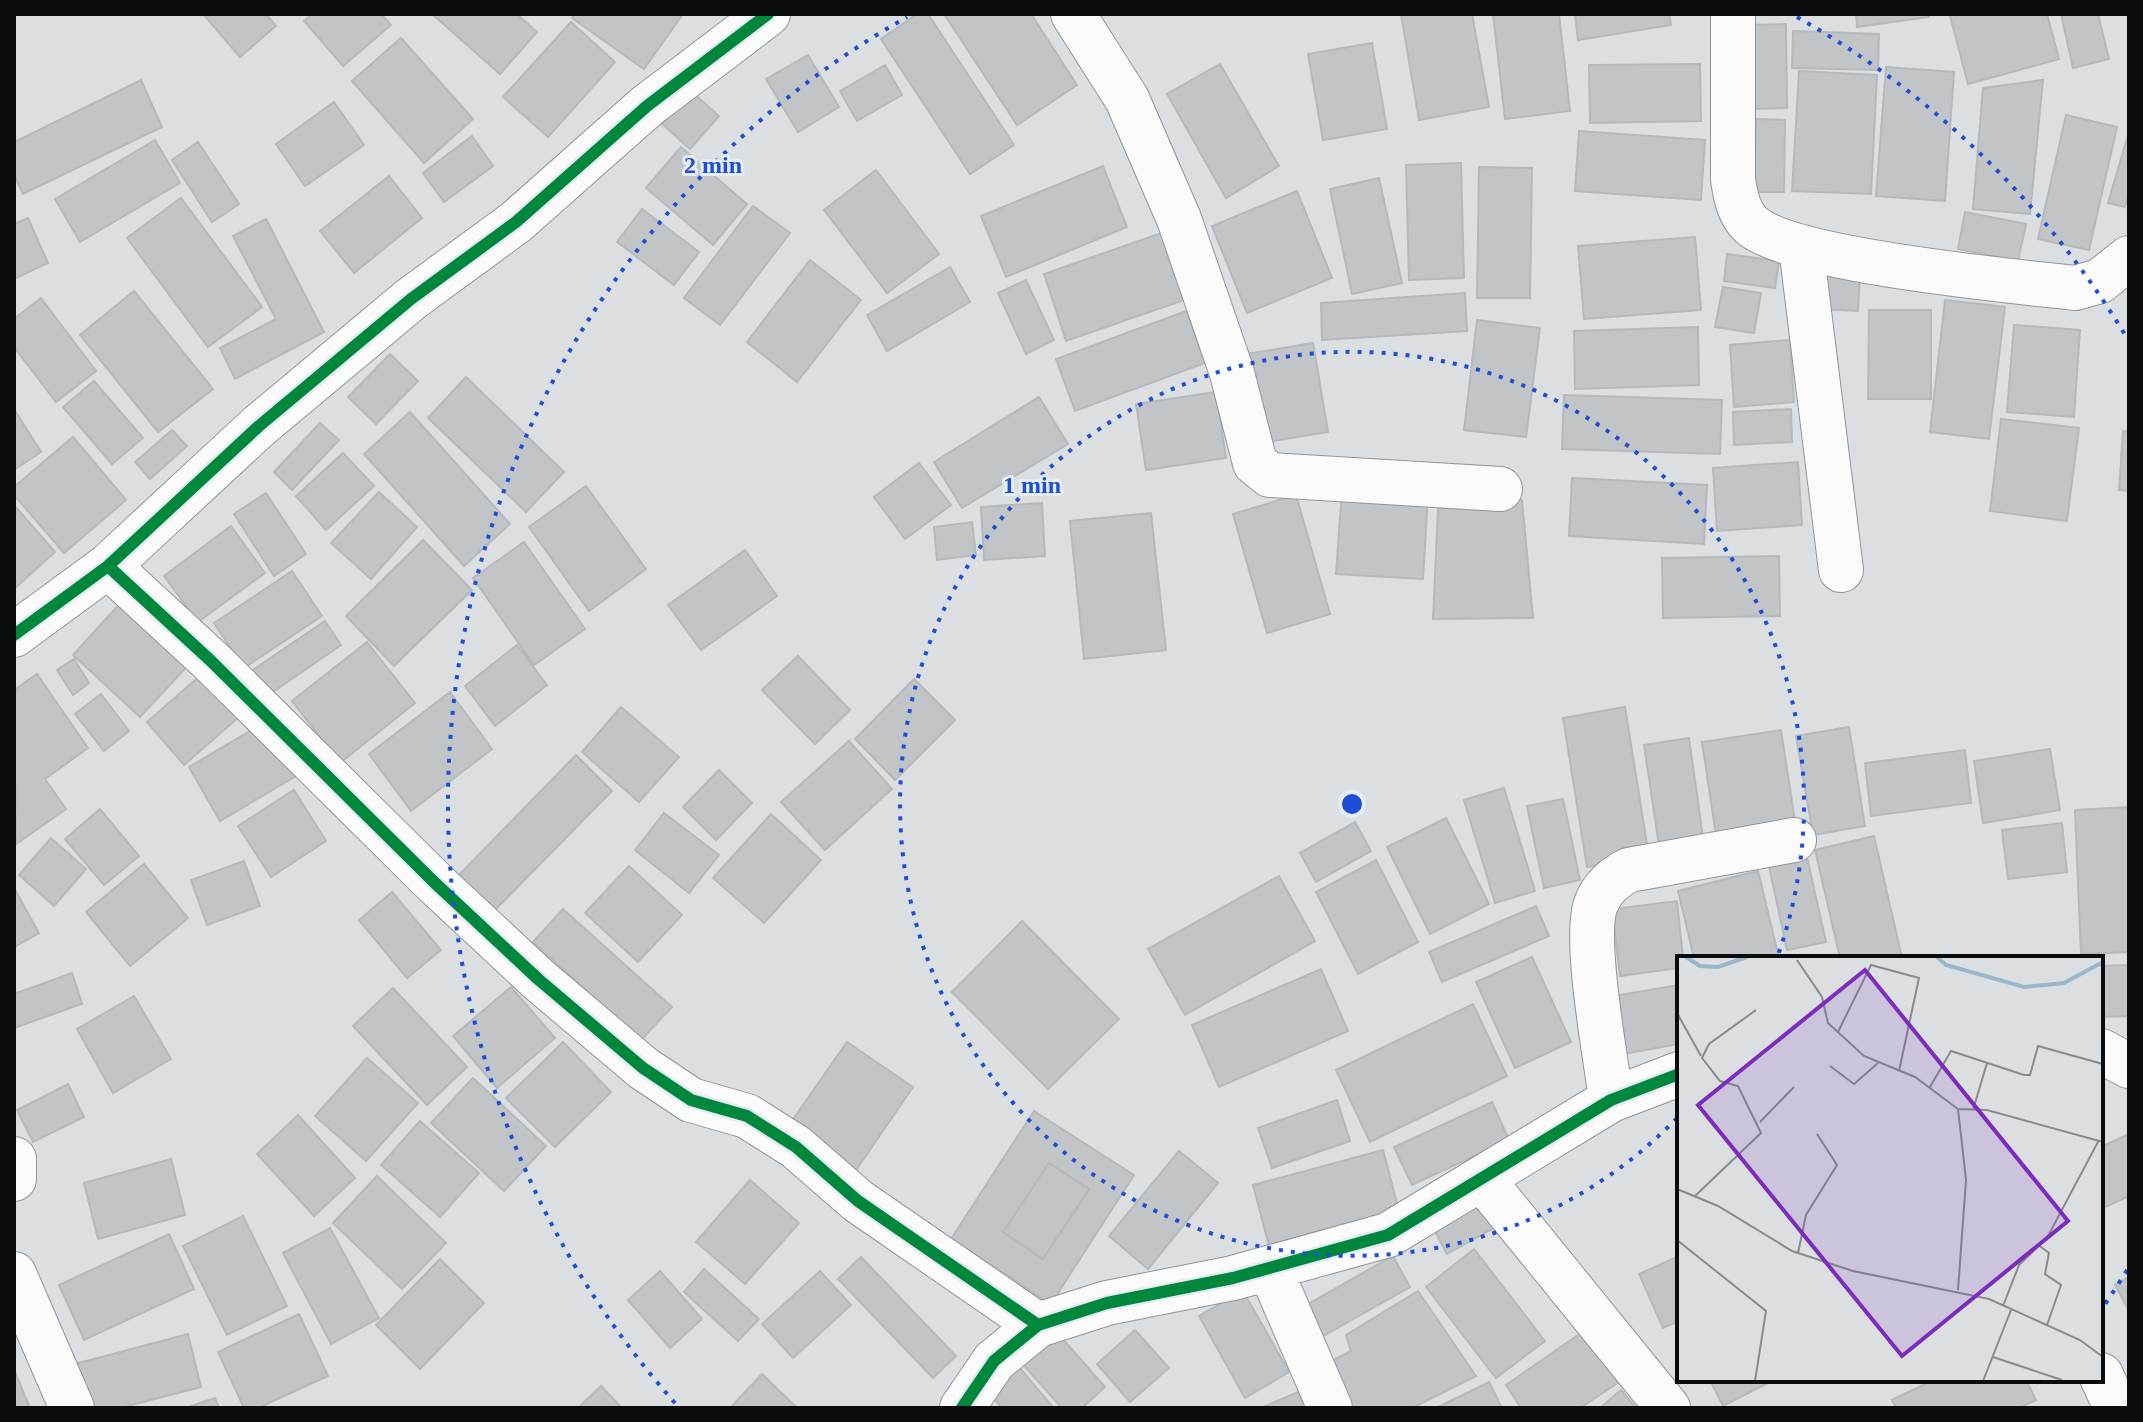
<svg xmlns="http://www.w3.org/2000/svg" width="2143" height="1422" viewBox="0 0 2143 1422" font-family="'Times New Roman',serif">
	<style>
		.building { fill: #c2c5c8; stroke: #b6b9bc; stroke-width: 2; fill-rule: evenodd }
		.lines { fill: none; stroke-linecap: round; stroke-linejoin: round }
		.minor-casing { stroke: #929597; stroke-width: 46 }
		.minor { stroke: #fafafb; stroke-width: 44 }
		.cycleway-casing { stroke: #e5edf2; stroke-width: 17 }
		.cycleway { stroke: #00873e; stroke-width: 12 }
		.ring { fill: none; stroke: #1d4ed8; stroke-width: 4; stroke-dasharray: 4 8 }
		.inset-river { fill: none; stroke: #98b7ca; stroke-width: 4 }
		.inset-road { fill: none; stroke: #878b8d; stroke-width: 2 }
		.view { fill: #7b2cbf; fill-opacity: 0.15; stroke: #7b2cbf; stroke-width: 4 }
		.inset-edge { fill: none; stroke: #0a0c0e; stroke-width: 4 }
		.centre { fill: #1d4ed8; stroke: #e5edf2; stroke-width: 4 }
		.ring-label { font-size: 24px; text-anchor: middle; font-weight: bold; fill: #1d4ed8; stroke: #e5edf2; stroke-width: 6; stroke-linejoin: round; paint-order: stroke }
	</style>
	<rect width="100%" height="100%" fill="#dbdfe2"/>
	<path class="building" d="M203,14h63l10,12 -36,31z
		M313,14h68l10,11 -48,41 -39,-45z
		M432,14h85l20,18 -37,42z
		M575,14h108l-39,55 -72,-51z
		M917,14h11l86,131 -44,29 -89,-135z
		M944,14h87l46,71 -60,40z
		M1401,14h71l17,93 -70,13z
		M1493,14h66l11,97 -65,8z
		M1575,14h94l2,11 -93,15z
		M1856,14h72l1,3 -72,10z
		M1956,14h91l12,45 -91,25 -18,-68z
		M2061,14h37l11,45 -36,9z
		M571,22l44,40 -67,75 -45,-40z
		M1786,24l1,84 -34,1 -3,-84z
		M1793,31l86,3 -1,36 -86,-2z
		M401,38l72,81 -49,44 -72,-82z
		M1372,43l15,86 -64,11 -15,-86z
		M808,55l31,52 -41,25 -32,-53z
		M1220,64l59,102 -53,32 -59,-104z
		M1700,64l1,57 -111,2 -1,-58z
		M885,65l17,30 -45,26 -17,-30z
		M1886,67l68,5 -9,129 -69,-5z
		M1799,71l78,4 -6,119 -79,-3z
		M141,80l21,47 -139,67 -9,-19v-33z
		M2043,80l-13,134 -57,-5 10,-121z
		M692,92l27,24 -29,33 -28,-25z
		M334,102l30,43 -59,41 -29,-42z
		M2066,115l51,12 -28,123 -51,-11z
		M1756,119l29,1 -1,72h-30z
		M1579,131l126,9 -4,60 -126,-9z
		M2128,135l1,58 -4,14 -17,-4z
		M472,136l21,30 -49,36 -21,-29z
		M155,140l25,43 -100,59 -25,-43z
		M198,142l41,62 -27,18 -40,-62z
		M681,147l66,57 -34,41 -67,-57z
		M1461,163l3,115 -55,2 -3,-115z
		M1103,166l24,61 -121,50 -25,-61z
		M1479,167l53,1 -2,130h-53z
		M876,170l63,84 -52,39 -63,-83z
		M389,176l33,42 -68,55 -34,-42z
		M1379,178l23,105 -50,11 -22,-105z
		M1297,191l35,87 -85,35 -35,-87z
		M181,198l81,109 -54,40 -81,-109z
		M753,206l37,27 -70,92 -36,-27z
		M642,209l57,43 -25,33 -57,-43z
		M1965,212l61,12 -8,37 -60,-12z
		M28,218l20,45 -34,16v-55z
		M266,219l58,113 -89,47 -15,-31 56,-29 -43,-83z
		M1170,230l23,67 -127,44 -22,-67z
		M1695,237l6,73 -117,9 -6,-73z
		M1727,254l52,7 -4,27 -51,-7z
		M810,260l51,40 -64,82 -50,-40z
		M950,267l20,35 -83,49 -20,-36z
		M1821,270l39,2 -2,39 -40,-2z
		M1026,280l28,60 -28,14 -28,-61z
		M1723,287l38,6 -7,40 -39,-6z
		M134,291l79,98 -55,43 -78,-97z
		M1465,293l2,38 -145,9 -1,-37z
		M41,298l55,73 -40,31 -42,-55v-28z
		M1945,300l60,7 -16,132 -59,-7z
		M1869,310h62v89h-63z
		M1186,311l19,52 -130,48 -19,-52z
		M1477,320l63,8 -14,109 -62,-7z
		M2014,325l66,5 -6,87 -67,-5z
		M1698,327l1,58 -124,4 -1,-58z
		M1790,340l4,62 -60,5 -4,-62z
		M1313,343l15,89 -67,11 -14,-89z
		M390,354l28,27 -42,43 -28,-27z
		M466,377l98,95 -38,40 -98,-94z
		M94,381l49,57 -31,26 -49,-57z
		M1216,392l10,66 -80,12 -10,-66z
		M1564,395l158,5 -2,54 -158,-5z
		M1039,397l29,47 -106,64 -28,-46z
		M14,409l27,43 -27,18z
		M1791,409l1,33 -58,3 -1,-33z
		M410,412l100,112 -46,42 -100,-112z
		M2001,419l78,9 -12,93 -77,-10z
		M320,423l19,17 -47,50 -18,-18z
		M172,430l15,16 -37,33 -15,-17z
		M2123,431l6,1v59l-10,-1z
		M73,437l53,63 -62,53 -50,-58v-8z
		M343,453l31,33 -48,44 -30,-34z
		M1798,462l4,63 -85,6 -4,-63z
		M919,463l32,42 -46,34 -31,-42z
		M1572,478l135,7 -3,59 -135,-8z
		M586,486l60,83 -57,42 -60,-84z
		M1342,490l86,5 -5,84 -87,-5z
		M379,492l38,35 -46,52 -40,-36z
		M266,493l40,61 -32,22 -40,-62z
		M1296,495l34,119 -63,19 -34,-119z
		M1522,500l11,118 -100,1 5,-110z
		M1042,503l3,53 -61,4 -3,-53z
		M14,505l41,47 -41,37z
		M1151,513l15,137 -82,9 -14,-138z
		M972,522l4,33 -39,5 -3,-33z
		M231,526l34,47 -67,49 -34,-46z
		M423,540l49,50 -78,76 -48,-50z
		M524,542l61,87 -51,36 -61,-87z
		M745,550l32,46 -76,54 -33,-45z
		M1779,556l1,60 -117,2 -1,-60z
		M292,571l30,45 -78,52 -30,-45z
		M126,597l68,62 -54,58 -67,-62z
		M325,621l16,24 -74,51 -17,-24z
		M367,642l48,61 -75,60 -48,-62z
		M517,645l30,40 -52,41 -30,-40z
		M798,656l52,54 -35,34 -53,-54z
		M74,659l15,24 -16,12 -16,-25z
		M37,674l51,74 -43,31 21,30 -50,35 -2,-154z
		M202,674l37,43 -55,48 -37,-43z
		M914,679l41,41 -60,60 -40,-41z
		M450,692l42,57 -81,62 -42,-57z
		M101,694l28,37 -25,20 -29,-37z
		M621,707l58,50 -40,45 -57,-50z
		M1625,707l24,150 -62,10 -24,-149z
		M267,721l31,54 -78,46 -31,-54z
		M1849,727l16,99 -52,9 -17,-99z
		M1781,730l15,98 -79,14 -15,-100z
		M1689,738l15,107 -44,7 -16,-107z
		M849,741l43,48 -67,61 -44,-48z
		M2050,749l10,61 -77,13 -9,-62z
		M1965,750l6,53 -100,13 -6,-53z
		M576,755l36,36 -118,120 -35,-36z
		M719,770l33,33 -36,37 -33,-33z
		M1504,788l31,103 -40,12 -31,-103z
		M294,790l32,51 -55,36 -33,-51z
		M1563,799l17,81 -36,8 -17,-82z
		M2129,807v145l-48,2 -6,-144z
		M100,809l39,47 -35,29 -39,-46z
		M664,813l55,42 -30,38 -54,-43z
		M771,814l50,46 -57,63 -51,-45z
		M1446,818l43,86 -59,30 -43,-87z
		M1355,822l16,29 -55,31 -16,-29z
		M2062,823l5,49 -59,7 -6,-49z
		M1874,836l28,122h-62l-25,-108z
		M51,838l35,31 -32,37 -35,-31z
		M1807,857l19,85 -39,8 -18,-84z
		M1376,860l42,82 -60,32 -42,-82z
		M244,861l16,45 -53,19 -16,-45z
		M144,864l44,54 -58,48 -44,-54z
		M629,866l53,49 -44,47 -53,-49z
		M1758,871l21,87h-85l-16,-67z
		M1279,876l36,65 -130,74 -37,-66z
		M14,888l25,45 -25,14z
		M392,892l49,58 -34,28 -48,-58z
		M1677,901l6,57h-4v10l-59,8 -8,-67z
		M1536,906l13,30 -107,46 -13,-30z
		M563,909l109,98 -31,33 -108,-98z
		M1022,921l97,98 -71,70 -96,-97z
		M1532,957l39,85 -56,26 -39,-86z
		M2129,965v51l-28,1v-51z
		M1321,969l27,62 -129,56 -27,-62z
		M72,973l10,31 -68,24v-34z
		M1679,985v59l-56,10 -9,-58z
		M511,987l44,51 -58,50 -44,-52z
		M393,988l74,79 -40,38 -74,-79z
		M134,996l37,63 -58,34 -36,-64z
		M1473,1004l34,72 -137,66 -34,-72z
		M563,1042l48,50 -56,55 -49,-49z
		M847,1042l66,45 -59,86 -67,-45z
		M367,1058l51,45 -52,58 -51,-45z
		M473,1078l73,68 -42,45 -73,-68z
		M68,1084l16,33 -51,25 -16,-32z
		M1337,1100l13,41 -78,27 -14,-40z
		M1492,1102l17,38 -97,45 -18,-38z
		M1034,1111l100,64 -83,129 -100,-65zM1049,1163l40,26 -46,70 -40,-27z
		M298,1115l57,63 -41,38 -57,-62z
		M420,1121l59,52 -39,44 -59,-52z
		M2129,1134v62l-28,13v-62z
		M1383,1150l16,61 -130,35 -16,-61z
		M1179,1151l39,32 -70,86 -39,-33z
		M171,1159l14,56 -87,24 -14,-56z
		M1049,1163l40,26 -46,70 -40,-27z
		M377,1176l69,67 -44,46 -69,-66z
		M750,1180l49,43 -54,61 -49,-42z
		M1485,1196l16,28 -54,30 -15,-28z
		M243,1216l44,90 -60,29 -44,-89z
		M330,1228l49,90 -48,26 -48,-91z
		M169,1234l25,55 -110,51 -25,-55z
		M1474,1249l71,92 -49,37 -70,-91z
		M1393,1256l17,31 -92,52 -17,-31z
		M1679,1256v65l-16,7 -24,-54z
		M861,1257l95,99 -23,22 -95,-99z
		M440,1259l44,44 -64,66 -44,-44z
		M704,1269l55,50 -21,22 -54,-49z
		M660,1271l42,48 -32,29 -42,-48z
		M820,1271l31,34 -58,53 -31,-34z
		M2129,1277v34l-14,-26z
		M1243,1291l46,81 -44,26 -46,-82z
		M1418,1291l58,85 -64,32h-64l-22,-44 25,-13 -5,-16z
		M299,1314l29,62 -70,32h-14l-26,-56z
		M1053,1328l52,59 -23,21h-20l-44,-49z
		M1135,1330l34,38 -39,34 -33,-38z
		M1584,1331l35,51 -39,26h-59l-15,-23z
		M188,1334l13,53 -81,21h-35l-10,-44z
		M1013,1360l39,46 -2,2h-48l-19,-22z
		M15,1372l15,36h-16z
		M762,1374l35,34h-67z
		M1710,1380h64l-51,26z
		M1933,1380h93l10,20 -17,8h-123l-4,-8z
		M1489,1382l13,26h-66z
		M601,1386l21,22h-44z
		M1621,1390l15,18h-36z
		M1298,1392l7,16h-44z
		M215,1398l4,10h-34z"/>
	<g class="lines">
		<defs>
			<path id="minor" d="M1073,14l54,85 52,120 53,154 23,90 15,12 230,14
				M1733,14v166c3,17 5,32 18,45 42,36 261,56 324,63l25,-7 29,-23
				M1801,247l40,323
				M108,566l103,95 224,222 103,96 105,89 48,32 56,16 49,31 62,54 180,124
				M14,635l94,-69 151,-140 152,-127 105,-77 131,-116 121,-92
				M2101,1051l28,15
				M1611,1100c-5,-42 -28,-162 -15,-196 6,-16 19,-27 33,-34l165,-30
				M14,1159v20
				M1482,1179l186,229
				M1270,1269l60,139
				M14,1274l58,134
				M2101,1375l15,33
				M962,1408l32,-47 44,-36 69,-22 126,-25 155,-43 223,-135 68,-26"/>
		</defs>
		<use href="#minor" class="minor-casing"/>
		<use href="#minor" class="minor"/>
		<defs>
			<path id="cycleway" d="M108,566l103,95 224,222 103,96 105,89 48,32 56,16 49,31 62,54 180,124
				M14,635l94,-69 151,-140 152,-127 105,-77 131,-116 121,-92
				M962,1408l32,-47 44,-36 69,-22 126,-25 155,-43 223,-135 68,-26"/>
		</defs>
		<use href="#cycleway" class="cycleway-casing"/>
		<use href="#cycleway" class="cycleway"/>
	</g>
	<g class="ring">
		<path d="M1677 1118A452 452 0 1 1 1778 955"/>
		<path d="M2127 1270A904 904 0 0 1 2101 1310M675 1403A904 904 0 0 1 907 17M1797 17A904 904 0 0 1 2127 338"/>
	</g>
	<g transform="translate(1677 956)">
		<rect width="426" height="426" fill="#dbdfe2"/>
		<path class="inset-river" d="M9,1l14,9 18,1 29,-10M260,1l9,8 78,22 40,-4 39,-21"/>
		<path class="inset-road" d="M120,4l25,37 6,26 36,33 51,21 43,32 29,1 116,32M0,57l24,43M161,76l33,-67 48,13 -20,93M153,110l24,18 24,-21M253,131l21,-36 73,24h6l8,-29 65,18M296,154l14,-47M83,166l34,-35M0,233l41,17 74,45 61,20 136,28 91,41 23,17M18,240l66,-63 -23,-47 -18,-5 -18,-23 7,-14 47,-34M0,284l89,71 -11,70M360,288l12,9 -4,21 16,11 -14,40M121,297l8,-38 31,-50 -20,-31M281,334l8,-110 -8,-71M326,350l16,-41 28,-27 52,-98M316,401l69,23M306,425l28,-71"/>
		<path class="view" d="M188,14l203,251 -166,135 -204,-251z"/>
		<rect width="426" height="426" class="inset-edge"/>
	</g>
	<circle cx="1352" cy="804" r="12" class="centre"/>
	<g class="ring-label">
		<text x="713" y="173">2 min</text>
		<text x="1032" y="493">1 min</text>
	</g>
	<rect width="2143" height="1422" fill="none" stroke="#0a0c0e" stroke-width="32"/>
</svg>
